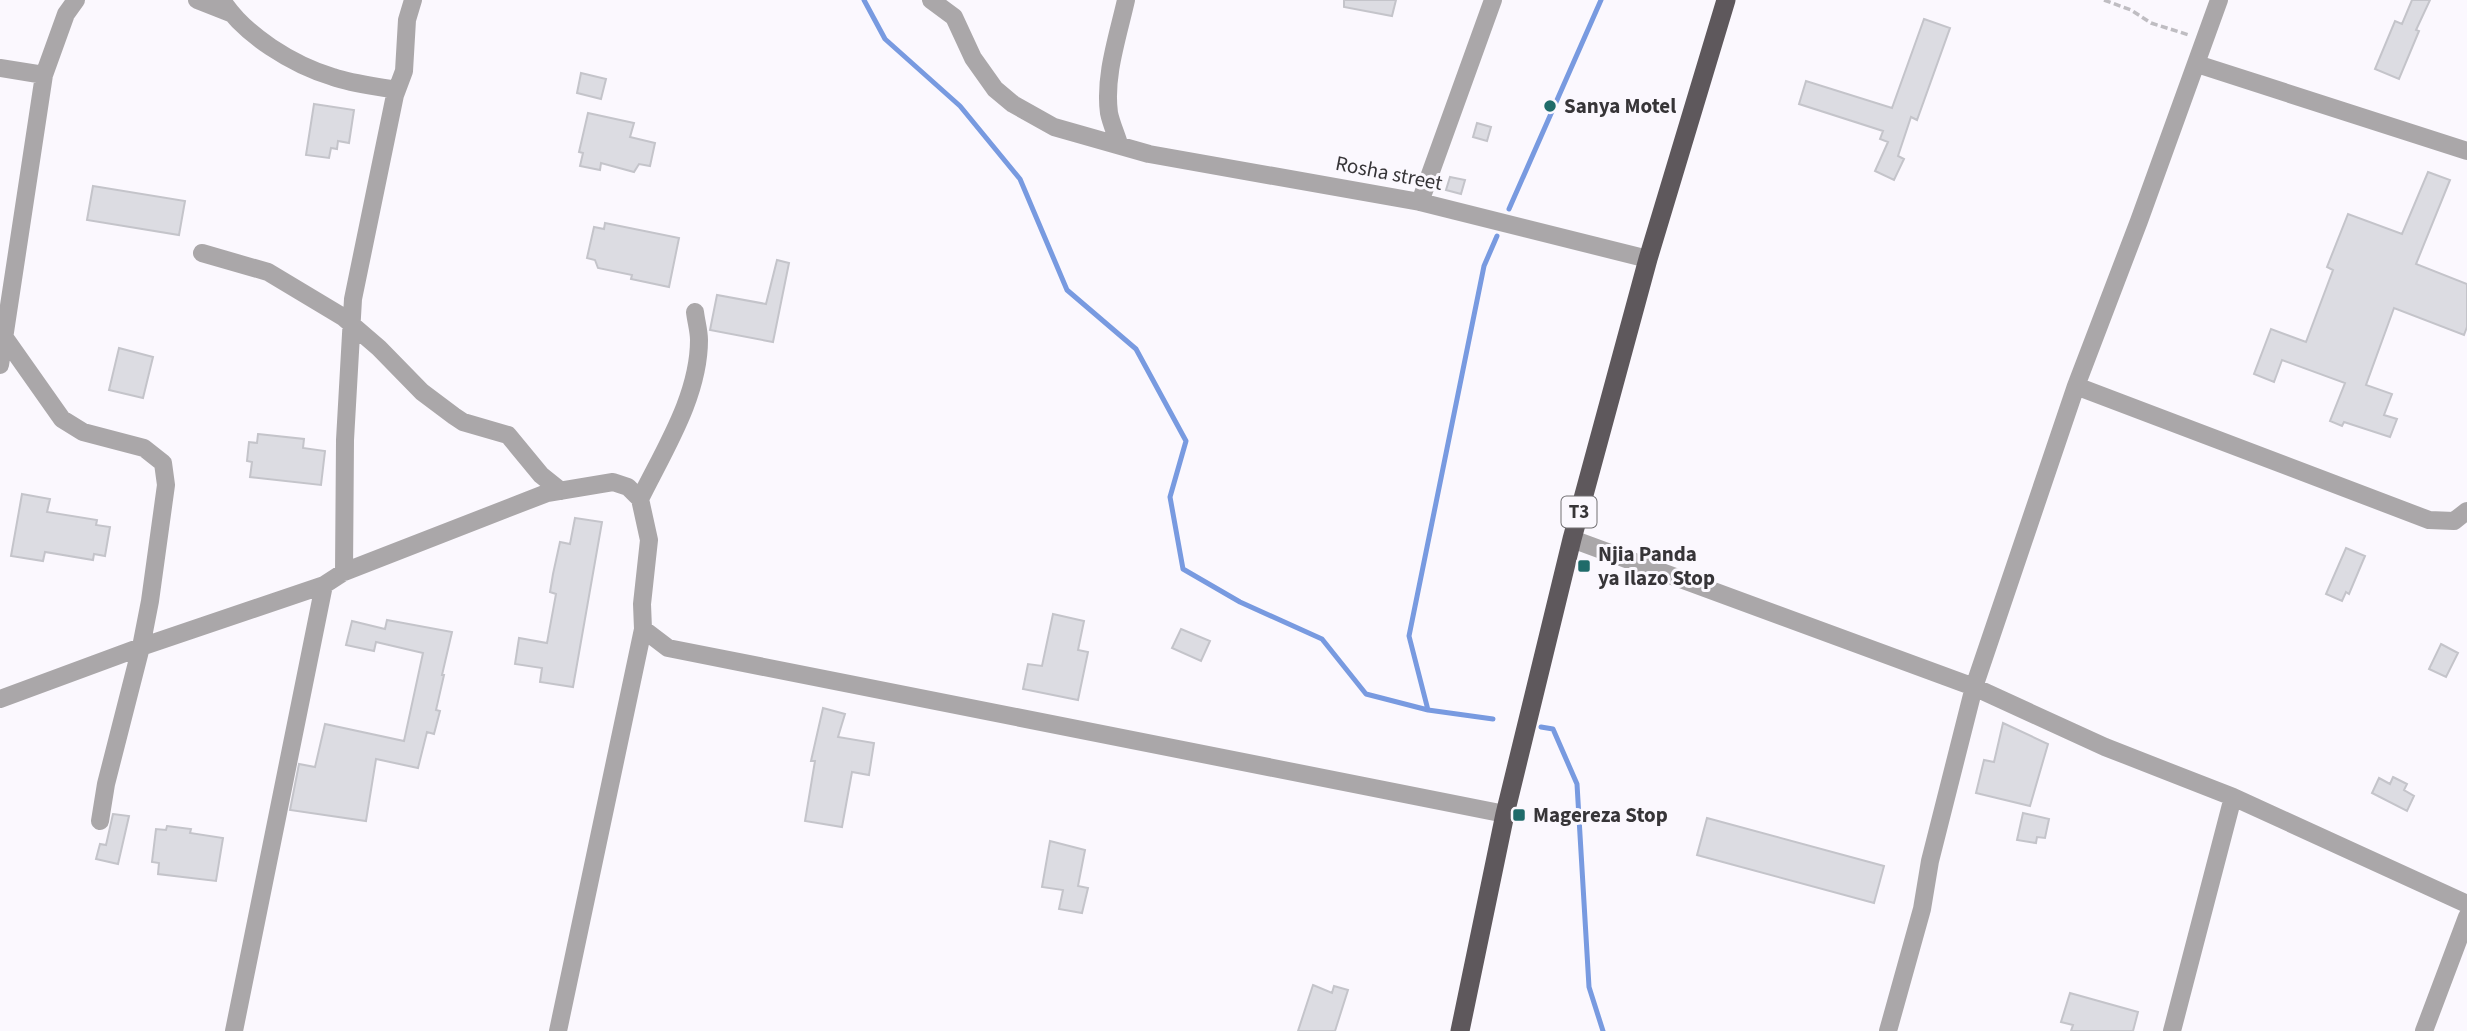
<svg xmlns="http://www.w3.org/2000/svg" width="2467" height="1031" viewBox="0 0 2467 1031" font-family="'Source Sans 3',sans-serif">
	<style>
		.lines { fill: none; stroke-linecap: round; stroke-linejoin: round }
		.stream { stroke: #789ae0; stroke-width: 5 }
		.building { fill: #dcdce2; stroke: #c4c4ca; stroke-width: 2 }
		.path { stroke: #bfbdc2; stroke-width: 3.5; stroke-dasharray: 7 3.5; stroke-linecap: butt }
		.minor { stroke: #aaa7a9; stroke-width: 18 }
		.trunk { stroke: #5e585c; stroke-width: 19 }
		.poi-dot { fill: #1f6b6a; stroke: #fbf8fe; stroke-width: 2.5 }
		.labels { text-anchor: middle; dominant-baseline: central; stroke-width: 6; stroke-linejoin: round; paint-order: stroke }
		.shield { fill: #fbf8fe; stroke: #727073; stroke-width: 2 }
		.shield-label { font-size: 19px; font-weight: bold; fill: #373538 }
		.poi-label { font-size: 21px; font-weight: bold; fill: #373538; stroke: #fbf8fe; text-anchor: start }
		.street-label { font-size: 21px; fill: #373538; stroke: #fbf8fe }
	</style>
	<rect width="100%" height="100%" fill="#fbf8fe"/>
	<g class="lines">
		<path class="stream" d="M864,0l21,39 75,67 60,73 47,111 69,59 50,92 -16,56 13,72 57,33 82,37 44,55 62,16
			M1509,209l92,-209
			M1493,719l-65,-9 -19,-74 75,-370 13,-30
			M1541,727l12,2 24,55 12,203 14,44"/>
	</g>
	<path class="building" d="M1344,0h52l-4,16 -48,-9z
		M2412,0h18l-14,30 3,1 -20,48 -24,-10 20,-48 7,3z
		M1924,19l26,9 -33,92 -6,-3 -13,39 6,3 -10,21 -19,-9 13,-29 -8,-3 3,-8 -84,-27 7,-23 86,27z
		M581,73l25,6 -5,20 -24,-6z
		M314,104l40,6 -5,33 -11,-2 -1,8 -6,-1 -2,10 -23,-3z
		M588,113l46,10 -4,14 25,6 -5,23 -11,-2 -5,8 -33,-9 -1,7 -20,-4 3,-13 -4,-1z
		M1477,123l14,4 -4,14 -14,-4z
		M2428,172l22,8 -34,84 51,20v43l-3,8 -70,-27 -28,77 26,9 -8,21 13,4 -7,18 -46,-15 -2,4 -12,-5 15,-38 -63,-23 -8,22 -20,-8 17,-45 35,13 27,-72 -6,-3 21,-53 54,20z
		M1450,177l15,3 -4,14 -15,-4z
		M93,186l92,15 -6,34 -92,-15z
		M605,223l74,15 -10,49 -38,-8 1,-4 -34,-7 -3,-8 -8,-2 7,-31 10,2z
		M777,260l12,3 -16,79 -63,-12 7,-35 49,9z
		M119,348l34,9 -10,41 -34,-8z
		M258,434l46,5 -1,9 22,3 -4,34 -71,-8 2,-15 -5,-1 2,-19 8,1z
		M22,494l28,5 -3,13 50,8 -1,5 14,2 -5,29 -11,-2 -1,6 -48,-8 -2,9 -32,-5z
		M575,518l27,4 -29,165 -33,-5 2,-14 -27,-4 4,-26 28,5 9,-49 -6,-2 3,-18 7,-32 10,2z
		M2346,548l19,8 -16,38 -3,-2 -4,9 -16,-7z
		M1053,614l31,7 -6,29 10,2 -10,48 -55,-11 5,-25 14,2z
		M387,620l65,12 -10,43h2l-8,35 4,1 -6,23 -7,-2 -9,36 -42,-9 -10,62 -76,-11 9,-46 16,3 10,-43 79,17 19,-88 -47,-11 -2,9 -28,-6 6,-24 33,8z
		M1181,629l29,12 -9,20 -29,-13z
		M2441,644l17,9 -12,24 -17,-8z
		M823,708l22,6 -7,23 36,6 -5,32 -17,-3 -10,55 -37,-6 10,-60h-4z
		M2003,723l45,21 -18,62 -54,-13 8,-33 10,2z
		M2393,777l14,7 -3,6 10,6 -7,15 -35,-18 7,-15 11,6z
		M2023,813l26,6 -4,19 -8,-1 -1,6 -19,-3z
		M113,814l16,2 -11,48 -22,-5 4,-15 6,1z
		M1707,818l177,48 -10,37 -177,-48z
		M167,826l24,3 -1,4 33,5 -7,43 -58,-7 1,-11 -7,-1 4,-33 10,1z
		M1050,841l35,9 -7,36 10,2 -6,25 -23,-4 4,-19 -21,-3z
		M1313,985l19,8 2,-7 14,4 -13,41h-37z
		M2070,993l68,19 -5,19h-62l2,-6 -12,-3z"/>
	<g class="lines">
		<path class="path" d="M2104,0l27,10 20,13 38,12"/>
		<path class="minor" d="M197,0l33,13
			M222,0c22,35 71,65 111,77 20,7 43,9 64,13
			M931,0l23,17 19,41 22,31 18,15 41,23 95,27 271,48 228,57
			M2197,64l270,87
			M0,68l44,7
			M1119,144c-3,-10 -8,-21 -10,-31 -5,-37 9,-77 17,-113
			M1420,202l73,-202
			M202,253l66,19 75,45 36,31 43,44 32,24 9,6 45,13 33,40 20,16
			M0,331l62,88 21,13 61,16 19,15 3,22 -16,116 -9,46 -35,137 -6,37
			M0,365l44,-290 22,-61 10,-14
			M2076,386l353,134 25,1 13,-10
			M640,499c24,-49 59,-103 59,-159 0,-9 -3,-19 -4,-28
			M1572,539l402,148 131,60 128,50 234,107
			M344,572l1,-132 8,-141 42,-204 9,-24 3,-51 6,-20
			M0,699l141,-52 183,-62 20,-13 203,-79 66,-11 15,5 12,12 9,41 -7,64 1,25 25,19 837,166
			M234,1031l90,-446
			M558,1031l85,-402
			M1888,1031l34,-122 8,-48 44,-174 102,-301 63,-165 80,-221
			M2172,1031l61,-234
			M2424,1031l43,-114"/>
		<path class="trunk" d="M1460,1031l45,-217 67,-275 76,-280 78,-259"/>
	</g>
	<g class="poi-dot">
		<circle cx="1550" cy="106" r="7"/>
		<rect x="1577" y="559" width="14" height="14" rx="3.5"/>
		<rect x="1512" y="808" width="14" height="14" rx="3.5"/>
	</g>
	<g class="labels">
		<rect class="shield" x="1561.5" y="496.5" width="35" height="31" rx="5"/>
		<g class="shield-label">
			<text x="1579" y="512">T3</text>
		</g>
		<g class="poi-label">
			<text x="1564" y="106">Sanya Motel</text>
			<text x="1598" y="554">Njia Panda<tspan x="1598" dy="24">ya Ilazo Stop</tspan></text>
			<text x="1533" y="815">Magereza Stop</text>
		</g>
		<g class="street-label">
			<text transform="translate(1389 173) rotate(11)">Rosha street</text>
		</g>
	</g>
</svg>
